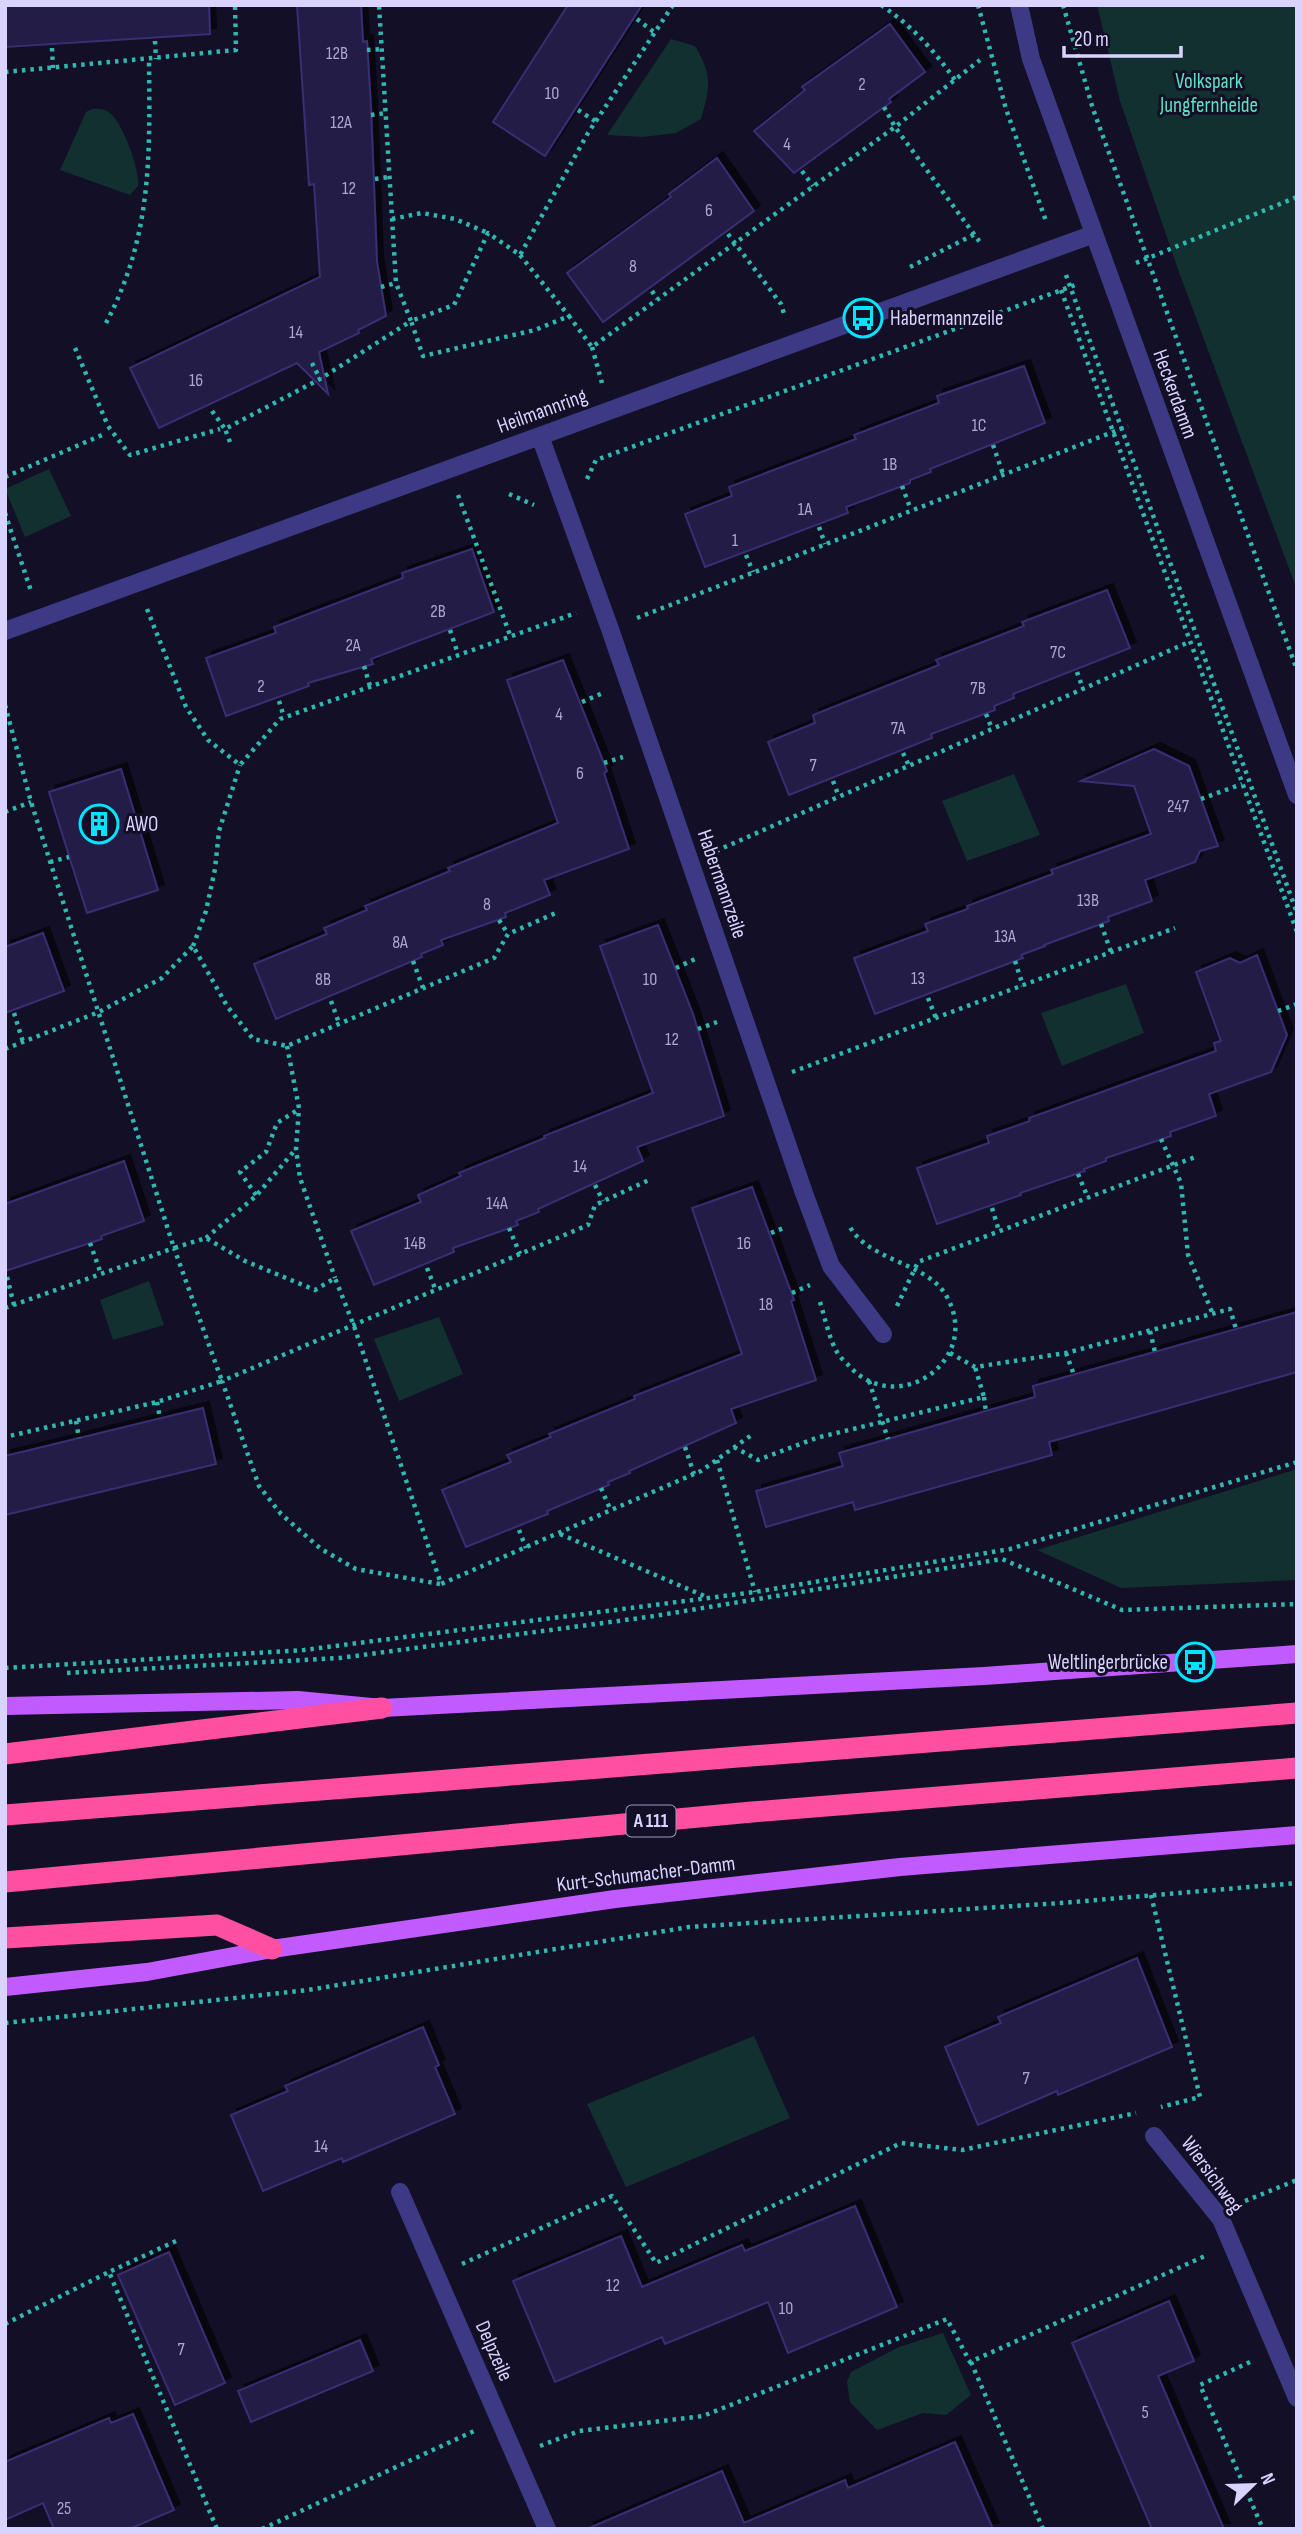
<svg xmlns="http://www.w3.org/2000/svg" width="1302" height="2534" viewBox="0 0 1302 2534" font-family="'Sofia Sans Condensed',sans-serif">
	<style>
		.green { fill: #12302f }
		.building { fill: #241b47; stroke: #3b2d73; stroke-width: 2; filter: url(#shadow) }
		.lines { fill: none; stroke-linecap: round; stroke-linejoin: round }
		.path { stroke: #2fb8b0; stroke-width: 4.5; stroke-dasharray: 3.5 5; stroke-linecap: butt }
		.minor { stroke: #3d3a85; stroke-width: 18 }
		.major { stroke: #c25bff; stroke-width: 18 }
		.highway { stroke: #ff4fa3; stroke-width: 21 }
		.labels { text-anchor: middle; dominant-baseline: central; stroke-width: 6; stroke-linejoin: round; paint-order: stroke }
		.number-label { font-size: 18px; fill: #aca6d1 }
		.shield { fill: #130f26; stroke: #9e99be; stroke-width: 2 }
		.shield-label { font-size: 19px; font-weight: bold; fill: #d9d4ff }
		.park-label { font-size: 21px; fill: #5fe0c0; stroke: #130f26 }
		.poi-label { font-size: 21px; fill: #d9d4ff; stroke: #130f26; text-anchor: start }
		.street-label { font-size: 21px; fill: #d9d4ff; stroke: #130f26 }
	</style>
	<defs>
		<filter id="shadow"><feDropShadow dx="6" dy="-6" stdDeviation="0" flood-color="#0009"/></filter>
	</defs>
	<rect width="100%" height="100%" fill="#130f26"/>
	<path class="green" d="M1097,5h200v585l-118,-318 -59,-171z
		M671,39l24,7c18,30 15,41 6,73l-25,14 -33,4 -36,-2z
		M92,109c8,-1 15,0 21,7 11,12 27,54 25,70l-8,9 -70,-25 26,-58z
		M49,469l22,47 -46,21 -20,-48z
		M1014,774l26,61 -73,26 -25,-60z
		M1126,984l18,49 -82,33 -21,-53z
		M149,1281l15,44 -51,15 -13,-40z
		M439,1317l24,57 -64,27 -25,-62z
		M1297,1469v111l-176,8 -84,-38z
		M754,2036l36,82 -164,69 -39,-83z
		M943,2333l28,62 -25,20 -23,-2 -46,17 -27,-28 -3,-20 4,-10 48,-25z"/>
	<path class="building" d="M5,5h204l1,29 -205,13z
		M297,5h64l2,37 4,-1 4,66 6,155 9,54 -28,14 1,3 -40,19 9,42 -31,-31 -138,65 -29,-60 190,-91 -6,-93 -5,1z
		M568,5h74l-97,151 -52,-34z
		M890,24l35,48 -36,27 2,3 -11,8 -86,63 -40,-42 51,-41 -3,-3z
		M717,158l37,53 -151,111 -36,-49 104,-76 -2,-3z
		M1024,366l21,57 -115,46 1,3 -21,8v3l-64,24 2,6 -143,54 -20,-53 47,-18 -3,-9 127,-48 -2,-4 85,-32 -2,-7z
		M472,549l22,63 -123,47 2,5 -65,19 1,3 -83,30 -20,-58 70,-25 -2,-6 129,-49 -1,-5z
		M1107,590l23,58 -117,46 1,4 -20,8 1,4 -64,24 1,4 -143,57 -21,-53 47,-19 -2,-8 126,-50 -3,-5 88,-34 -2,-4z
		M563,660l44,111 -3,2 25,76 -85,31 6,15 -45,18 1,4 -65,23 2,5 -22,9 1,3 -146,62 -22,-55 73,-30 -3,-6 43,-18 -2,-4 85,-35 -2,-3 110,-45 -51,-143z
		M1154,749l35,17 29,80 -18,5 -5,11 -50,18 7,21 -44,16 1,4 -65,24 1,1 -24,9 2,3 -148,56 -21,-56 74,-27 -3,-7 43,-15 -1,-3 86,-32 -2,-4 100,-36 -17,-48 -53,-5z
		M121,769l37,121 -71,23 -38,-121z
		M658,925l35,89 31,102 -87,31 6,14 -105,48 1,3 -23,9 2,4 -65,23 1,4 -80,33 -23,-54 70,-29 -3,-7 43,-19 -2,-3 86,-35 -1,-2 109,-43 -53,-147z
		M43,933l21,58 -59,22v-66z
		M1257,955l30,80 -16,37 -62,22 7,22 -46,16 1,4 -65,22v3l-22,8 1,2 -65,22 1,2 -84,29 -20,-56 72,-25 -2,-7 43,-15 -1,-3 187,-67 -2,-8 7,-2 -25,-69 34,-14 10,5z
		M124,1161l20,60 -43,15 1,3 -97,32v-67z
		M752,1187l42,113 -3,1 25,79 -85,29 5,14 -107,48 1,2 -22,9 1,3 -62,26 1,3 -82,33 -24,-57 69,-28 -4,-7 44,-18 -2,-3 86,-35 -1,-3 108,-42 -50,-146z
		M1297,1312v60l-248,70 3,13 -197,55 -2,-8 -87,25 -10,-36 87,-25 -4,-13 196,-56 -2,-11z
		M203,1408l13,56 -211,51v-59z
		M1137,1958l35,89 -114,48 -1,-4 -79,34 -33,-78 56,-24 -3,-6z
		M423,2027l16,38 -4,2 20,47 -112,48 -1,-4 -79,33 -32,-76 57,-24 -3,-5z
		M855,2206l42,101 -109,46 -20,-51 -103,42 -3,-7 -107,45 -42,-101 108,-45 21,51 100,-42 3,6z
		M169,2252l56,131 -50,22 -57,-130z
		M1169,2301l25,60 -36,15 66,153h-72l-80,-186z
		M360,2340l13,31 -122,51 -13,-31z
		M133,2414l41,96 -45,19h-75l-11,-26 -38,17v-58l104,-44 2,5z
		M955,2442l38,87h-406l135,-58 22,52 101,-43 3,8z"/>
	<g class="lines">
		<path class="path" d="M673,5l-85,128 -68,122 -32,-22 -34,72 -43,16 12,35 112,-26 34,-14 23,31 303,-220 85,-67
			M881,5c32,22 52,44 74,75
			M978,5l28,104 40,112
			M1063,5l30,104 204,561
			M637,19l18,14
			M155,41l1,18
			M52,48l1,20
			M367,50l15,-1
			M5,72l231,-22 -1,-45
			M884,107l11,20 87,118
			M578,110l17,11
			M371,115l15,-2
			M802,171l11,15
			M375,179l14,-2
			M392,219l30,-6 33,6 33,14
			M728,234l53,70 4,13
			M520,255l49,61
			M1136,263l161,-66
			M910,267l65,-33
			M1066,275l231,638
			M381,287l15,-4
			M1061,290l236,642
			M652,291l5,8
			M106,323c46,-87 44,-167 43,-263
			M592,347l10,36
			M75,348l33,78 22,29 90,-26
			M312,363l8,16
			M212,411l13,18
			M230,442l-5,-13 95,-50 91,-58 -15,-38 -17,-278
			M993,445l10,29
			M5,477l97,-42
			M587,479l9,-19 482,-176
			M902,486l9,24
			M509,494l25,11
			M458,495l52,140
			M5,513l26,78
			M819,527l6,17
			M746,555l7,17
			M147,609l39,98 22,33 32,25 40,-46 296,-106
			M637,618l491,-192
			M450,630l8,24
			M364,666l6,20
			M1077,672l6,17
			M279,701l5,16
			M582,702l21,-9
			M5,705l26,97 143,446 32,-10 39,23 70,29 20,-12 19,48 87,258 260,-113 52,-37
			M986,714l6,15
			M903,753l6,13
			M604,763l19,-6
			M833,781l6,16
			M1201,799l41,-15
			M5,812l26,-10
			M716,851l473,-209
			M50,862l19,-5
			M499,920l9,14
			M1101,924l10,28
			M193,946l13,-35 9,-42 4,-38 21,-66
			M413,961l10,27
			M1015,961l8,25
			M676,968l19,-9
			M928,998l8,20
			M331,1001l8,22
			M1278,1011l19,-7
			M14,1013l9,29
			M698,1029l19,-7
			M287,1046l12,62 -3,41 4,29 35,100
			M5,1049l94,-37 63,-34 31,-32 34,60 26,33 34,7 207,-88 14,-24 50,-22
			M792,1072l383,-144
			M1161,1139l20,44 7,72 24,57
			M1078,1174l10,24
			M595,1185l8,16
			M256,1195l-16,-23 26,-20 11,-29 22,-14
			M992,1208l7,23
			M509,1228l11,26
			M771,1233l15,-6
			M206,1238l50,-42 39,-46
			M90,1243l11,31
			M427,1268l9,23
			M7,1277l7,28
			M792,1293l18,-8
			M820,1302c5,16 9,36 17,50 3,6 10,11 14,16 48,49 131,-8 96,-71 -19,-35 -77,-35 -97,-70
			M897,1306l21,-44 280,-106
			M5,1308l169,-60 48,133 -65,21 -152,35
			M1150,1331l5,21
			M950,1353l25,14 91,-14 164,-44 6,20
			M1066,1353l8,22
			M869,1381l19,58
			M984,1397l2,15
			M157,1402l3,16
			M76,1421l3,17
			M685,1447l9,27
			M734,1447l24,13 58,-22 168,-41 -9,-30
			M717,1460l38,132
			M601,1488l10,23
			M519,1530l7,18
			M560,1534l149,64
			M440,1584l-84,-15 -35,-20 -40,-35 -22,-28 -37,-105 366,-156 7,-20 56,-26
			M5,1668l299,-18 451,-58 255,-43 287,-87
			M67,1673l273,-15 308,-41 354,-58 120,51 175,-6
			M1151,1895l49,202 -39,10
			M5,2023l303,-33 381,-63 372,-24 236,-20
			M1245,2201l52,-21
			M176,2241l-67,31 108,257
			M462,2264l150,-68 44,67 245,-120 61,7 174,-37
			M5,2324l104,-52
			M971,2362l72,167
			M1250,2362l-50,23 63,144
			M540,2446l39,-15 124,-15 244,-97 23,43 235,-106
			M262,2529l212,-98"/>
		<path class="minor" d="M1019,5l12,54 266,736
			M540,436l70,193 194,564 27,73 52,68
			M5,631l1089,-397
			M1154,2136l67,83 76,179
			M400,2192l147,337"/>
		<path class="major" d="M5,1706l293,-6 84,8 602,-32 313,-22
			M5,1987l142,-15 125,-23 343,-50 285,-32 397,-32"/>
		<path class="highway" d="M5,1754l377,-46
			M5,1815l1292,-102
			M5,1882l747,-70 545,-44
			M5,1938l212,-13 55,24"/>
	</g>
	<defs>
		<symbol id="bus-ring" viewBox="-11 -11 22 22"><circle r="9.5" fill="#130f26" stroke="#00e5ff" stroke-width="1.5"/><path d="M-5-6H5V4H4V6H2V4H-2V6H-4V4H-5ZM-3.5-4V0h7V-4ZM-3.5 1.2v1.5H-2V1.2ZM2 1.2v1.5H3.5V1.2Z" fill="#00e5ff"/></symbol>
		<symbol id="building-ring" viewBox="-11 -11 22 22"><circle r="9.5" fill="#130f26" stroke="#00e5ff" stroke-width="1.5"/><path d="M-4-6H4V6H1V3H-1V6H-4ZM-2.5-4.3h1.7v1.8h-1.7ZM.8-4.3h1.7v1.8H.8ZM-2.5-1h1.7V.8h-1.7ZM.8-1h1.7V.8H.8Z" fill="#00e5ff"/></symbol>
	</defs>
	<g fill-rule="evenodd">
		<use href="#bus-ring" x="841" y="296" width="44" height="44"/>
		<use href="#building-ring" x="77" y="802" width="44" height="44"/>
		<use href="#bus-ring" x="1173" y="1640" width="44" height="44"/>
	</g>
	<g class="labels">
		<g class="number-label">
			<text x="337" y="53">12B</text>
			<text x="862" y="84">2</text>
			<text x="552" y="93">10</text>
			<text x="341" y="122">12A</text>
			<text x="787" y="144">4</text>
			<text x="349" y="188">12</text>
			<text x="709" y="210">6</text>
			<text x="633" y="266">8</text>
			<text x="296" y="332">14</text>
			<text x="196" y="380">16</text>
			<text x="979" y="425">1C</text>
			<text x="890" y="464">1B</text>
			<text x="805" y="509">1A</text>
			<text x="735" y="540">1</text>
			<text x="438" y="611">2B</text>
			<text x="353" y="645">2A</text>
			<text x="1058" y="652">7C</text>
			<text x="261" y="686">2</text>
			<text x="978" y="688">7B</text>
			<text x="559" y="714">4</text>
			<text x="898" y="728">7A</text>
			<text x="813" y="765">7</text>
			<text x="580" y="773">6</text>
			<text x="1178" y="806">247</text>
			<text x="1088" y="900">13B</text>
			<text x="487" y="904">8</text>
			<text x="1005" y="936">13A</text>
			<text x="400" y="942">8A</text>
			<text x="918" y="978">13</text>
			<text x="323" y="979">8B</text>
			<text x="650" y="979">10</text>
			<text x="672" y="1039">12</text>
			<text x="580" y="1166">14</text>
			<text x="497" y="1203">14A</text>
			<text x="415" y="1243">14B</text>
			<text x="744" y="1243">16</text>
			<text x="766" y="1304">18</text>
			<text x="1026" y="2078">7</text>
			<text x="321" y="2146">14</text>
			<text x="613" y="2285">12</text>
			<text x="786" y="2308">10</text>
			<text x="181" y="2349">7</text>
			<text x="1145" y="2412">5</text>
			<text x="64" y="2508">25</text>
		</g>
		<rect class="shield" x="626.5" y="1805.5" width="49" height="31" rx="5"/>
		<g class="shield-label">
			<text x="651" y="1821">A 111</text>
		</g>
		<g class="park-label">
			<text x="1209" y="81">Volkspark<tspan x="1209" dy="24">Jungfernheide</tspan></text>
		</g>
		<g class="poi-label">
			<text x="890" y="318">Habermannzeile</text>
			<text x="126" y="824">AWO</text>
			<text x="1168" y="1662" text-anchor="end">Weltlingerbrücke</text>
		</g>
		<g class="street-label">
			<text transform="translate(1175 394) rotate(70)">Heckerdamm</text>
			<text transform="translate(542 411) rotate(-20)">Heilmannring</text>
			<text transform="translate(722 884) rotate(71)">Habermannzeile</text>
			<text transform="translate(646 1874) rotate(-7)">Kurt-Schumacher-Damm</text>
			<text transform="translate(1212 2175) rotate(54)">Wiersichweg</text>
			<text transform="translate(494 2351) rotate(66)">Delpzeile</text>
		</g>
	</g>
	<rect width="1302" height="2534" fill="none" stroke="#d9d4ff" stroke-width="14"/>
	<g transform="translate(1253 2485) rotate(67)" stroke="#130f26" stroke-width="5" paint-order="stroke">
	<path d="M0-5L12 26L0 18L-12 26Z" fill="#d9d4ff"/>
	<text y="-10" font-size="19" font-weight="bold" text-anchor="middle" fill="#d9d4ff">N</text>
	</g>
	<path d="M1064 46v10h117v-10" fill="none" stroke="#d9d4ff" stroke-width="3.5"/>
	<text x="1074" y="46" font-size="21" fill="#d9d4ff" stroke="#130f26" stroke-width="5" paint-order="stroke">20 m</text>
</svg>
